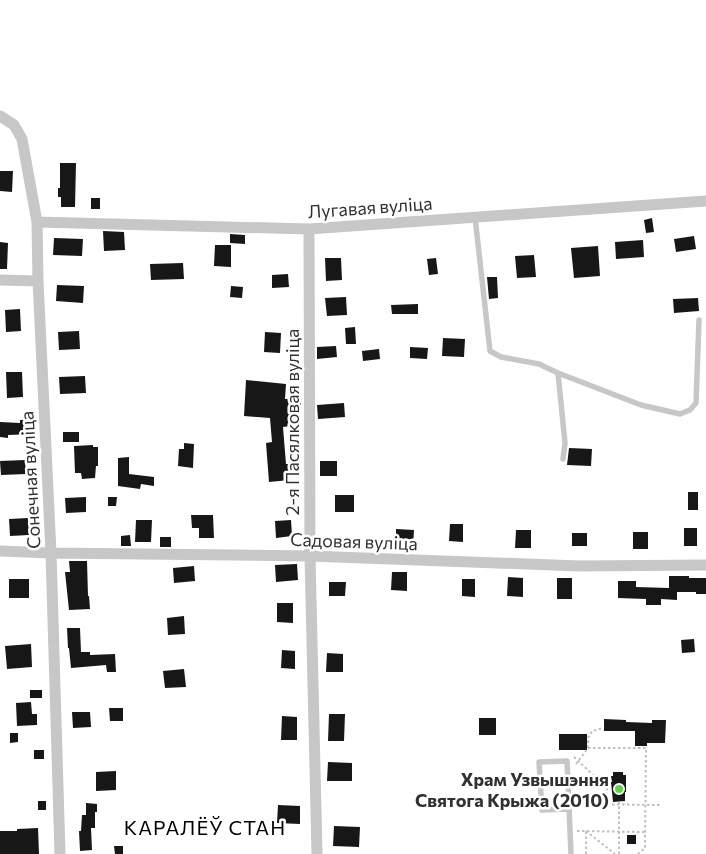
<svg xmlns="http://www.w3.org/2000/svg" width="706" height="854" viewBox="0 0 706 854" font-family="Commissioner,sans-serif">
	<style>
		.building { fill: #171717 }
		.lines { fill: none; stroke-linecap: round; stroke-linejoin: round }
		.path { stroke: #c0c0c0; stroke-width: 2; stroke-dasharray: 2.5 2.5; stroke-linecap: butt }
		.service { stroke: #c7c7c7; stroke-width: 5.5 }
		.minor { stroke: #c7c7c7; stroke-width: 11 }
		.poi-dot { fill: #5ed444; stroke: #fff; stroke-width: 2 }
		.labels { text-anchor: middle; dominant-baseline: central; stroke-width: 5; stroke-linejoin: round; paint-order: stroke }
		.street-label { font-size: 18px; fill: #303030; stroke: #fff }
		.poi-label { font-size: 18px; font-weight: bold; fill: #303030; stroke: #fff; text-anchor: end }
		.quarter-label { font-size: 20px; letter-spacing: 1px; fill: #000; stroke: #fff }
	</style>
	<rect width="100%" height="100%" fill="#fff"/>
	<path class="building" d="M60,163h16l-1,44h-14v-10h-3v-9h2z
		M0,171h13l-1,21 -12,-1z
		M91,198h9v11h-9z
		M652,218l2,14 -8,1 -2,-13z
		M103,231l21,1 1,18 -21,1z
		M230,234l15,1v9l-15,-1z
		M694,236l2,13 -20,3 -2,-13z
		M54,238l29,1 -1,17 -29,-1z
		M643,240l1,17 -28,2 -1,-17z
		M0,242l8,1 -1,26h-7z
		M215,245h16v22l-17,-1z
		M598,246l2,30 -26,2 -3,-30z
		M534,255l2,22 -19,1 -2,-22z
		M325,258h16l1,22 -16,1z
		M436,258l2,16 -9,1 -2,-16z
		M183,263l1,16 -33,1 -1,-16z
		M288,274l1,13 -17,1v-13z
		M487,277h10l1,21 -9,1z
		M57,285l27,1 -1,17 -27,-2z
		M231,286l12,1 -1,11 -12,-1z
		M346,297l1,18 -20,1 -2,-18z
		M698,298l1,13 -25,2 -1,-14z
		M418,304v10h-26l-1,-9z
		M20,309l1,22 -15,1 -1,-22z
		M355,327l1,17h-10l-1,-16z
		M79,331l1,18 -21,1 -1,-18z
		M265,332l16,1 -1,20 -16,-1z
		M443,338l22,1 -1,18 -22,-1z
		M336,346l1,11 -20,2v-12z
		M410,347l18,1 -1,11 -17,-1z
		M379,349l1,10 -17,2 -1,-10z
		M6,372h16l1,25 -16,1z
		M85,376l1,17 -26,1 -1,-17z
		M246,380l40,4 -1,15 16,-1v8h-12l1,20 -7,1 3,37h3l1,16 -21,2 -3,-39 6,-1 -2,-24 -26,-2z
		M344,403l1,14 -27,2 -1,-14z
		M33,419l1,15 -26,1v3l-8,-1v-15l20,1v-3z
		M63,432h16v10h-16z
		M184,443l10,1 -1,24 -15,-2 1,-17h5z
		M93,445v2h5v19h-2l-1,12 -13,1 -1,-6h-6l-1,-27z
		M569,448l23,1 -1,17 -24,-1z
		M129,457v17l25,3v9l-13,-2 -1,5 -22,-3v-28z
		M25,460l1,14 -25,1 -1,-14z
		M320,461h17v15h-17z
		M688,492h10v18h-10z
		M335,495h19v17h-19z
		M86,497v15l-20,1 -1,-15z
		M108,497h9l-1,9h-8z
		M191,515h22l1,23h-15v-10h-7z
		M28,518l1,17 -19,1 -1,-17z
		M136,520h16l-1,22h-16z
		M291,520l1,16 -16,2 -1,-17z
		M450,524h13v18l-14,-1z
		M684,528h13v18h-13z
		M396,529l18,1 -1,17 -17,-1z
		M516,530h15v18h-16z
		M633,532h15v17h-15z
		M572,533h15v13h-15z
		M130,535l1,11h-10v-10z
		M160,537h11v10h-11z
		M328,537h18v12h-18z
		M69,561h18l1,35h1l1,13 -21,1 -4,-38h5z
		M297,564l1,16 -22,2 -1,-17z
		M194,566l1,15 -21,2 -1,-15z
		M392,572h15v19l-16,-1z
		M669,576h20v2h17v16h-10v-2h-19v8l-16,-1v6h-15v-6l-28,-1v-17h18v6l33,1z
		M508,577l15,1v19l-16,-1z
		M557,578h15v21h-15z
		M9,579h20v19h-20z
		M462,579h13v18l-13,-1z
		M329,582h17l-1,14h-16z
		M277,603h16v20l-16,-1z
		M184,616l1,18 -17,1 -1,-17z
		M67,628h13l1,24h9v3l25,-1 1,18h-9l-1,-7 -35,3 -2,-20h-1z
		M694,639l1,13 -13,1 -1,-13z
		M31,644l1,23 -25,2 -2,-23z
		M282,650l13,1v18l-14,-1z
		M327,653l16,1v18h-17z
		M184,669l2,18 -21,1 -2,-17z
		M30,690h12v8h-12z
		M31,702l1,12h5v11l-20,1 -1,-23z
		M109,708h14v13h-13z
		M72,712h18l1,15 -18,1z
		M329,714h16l-1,27h-16z
		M282,716l15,1v23h-16z
		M479,718h17v17h-17z
		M604,719l22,1v2l26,1v-3h14l-1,23h-18v3h-12v-15h-31z
		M10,733h8v9l-8,1z
		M559,734h28v16h-28z
		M34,750h10v9h-10z
		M328,762l24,1v18h-25z
		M116,771v19l-20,1v-19z
		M613,772h10v3h3v17h-1v9l-12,1 -2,-20h1l-1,-6h2z
		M38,801h8v9h-8z
		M86,803l11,1v8h-2v16h-4l1,22 -12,1 -1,-20h2l1,-16h4z
		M278,805l22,1v18l-23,-1z
		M334,826l26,1 -1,20 -26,-1z
		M38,828l1,26h-39v-23h17v-2z
		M627,835h9v9h-9z
		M114,846h9v8h-8z"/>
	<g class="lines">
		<path class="path" d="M588,748h58l-1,100 -7,6
			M574,757l33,31v17
			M576,764l12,-16v-10l4,-7 11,-3
			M577,804l85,1
			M577,831l68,1
			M586,831l29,23
			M586,854v-23
			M619,854v-53"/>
		<path class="service" d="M475,217l15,134 11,6 38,7 19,9 7,70 -2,16
			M558,373l83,32 39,9 10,-4 6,-7 3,-83
			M569,809l-27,1 -3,-48 28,-1 4,93"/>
		<path class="minor" d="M0,116l14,9 8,14 15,83 1,59 13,272 9,301
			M37,222l272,7 397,-28
			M309,229l1,327 7,298
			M0,280l38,1
			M0,551l51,2 259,3 269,10 127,-1"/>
	</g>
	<circle class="poi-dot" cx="619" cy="789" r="5"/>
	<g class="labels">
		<g class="street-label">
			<text transform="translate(370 207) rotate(-4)">Лугавая вуліца</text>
			<text transform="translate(292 422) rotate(-90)">2-я Пасялковая вуліца</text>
			<text transform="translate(30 480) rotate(-93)">Сонечная вуліца</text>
			<text transform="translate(354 541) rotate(2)">Садовая вуліца</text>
		</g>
		<g class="poi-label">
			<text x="609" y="779">Храм Узвышэння<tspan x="609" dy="21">Святога Крыжа (2010)</tspan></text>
		</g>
		<g class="quarter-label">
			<text x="205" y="827">КАРАЛЁЎ СТАН</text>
		</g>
	</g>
</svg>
